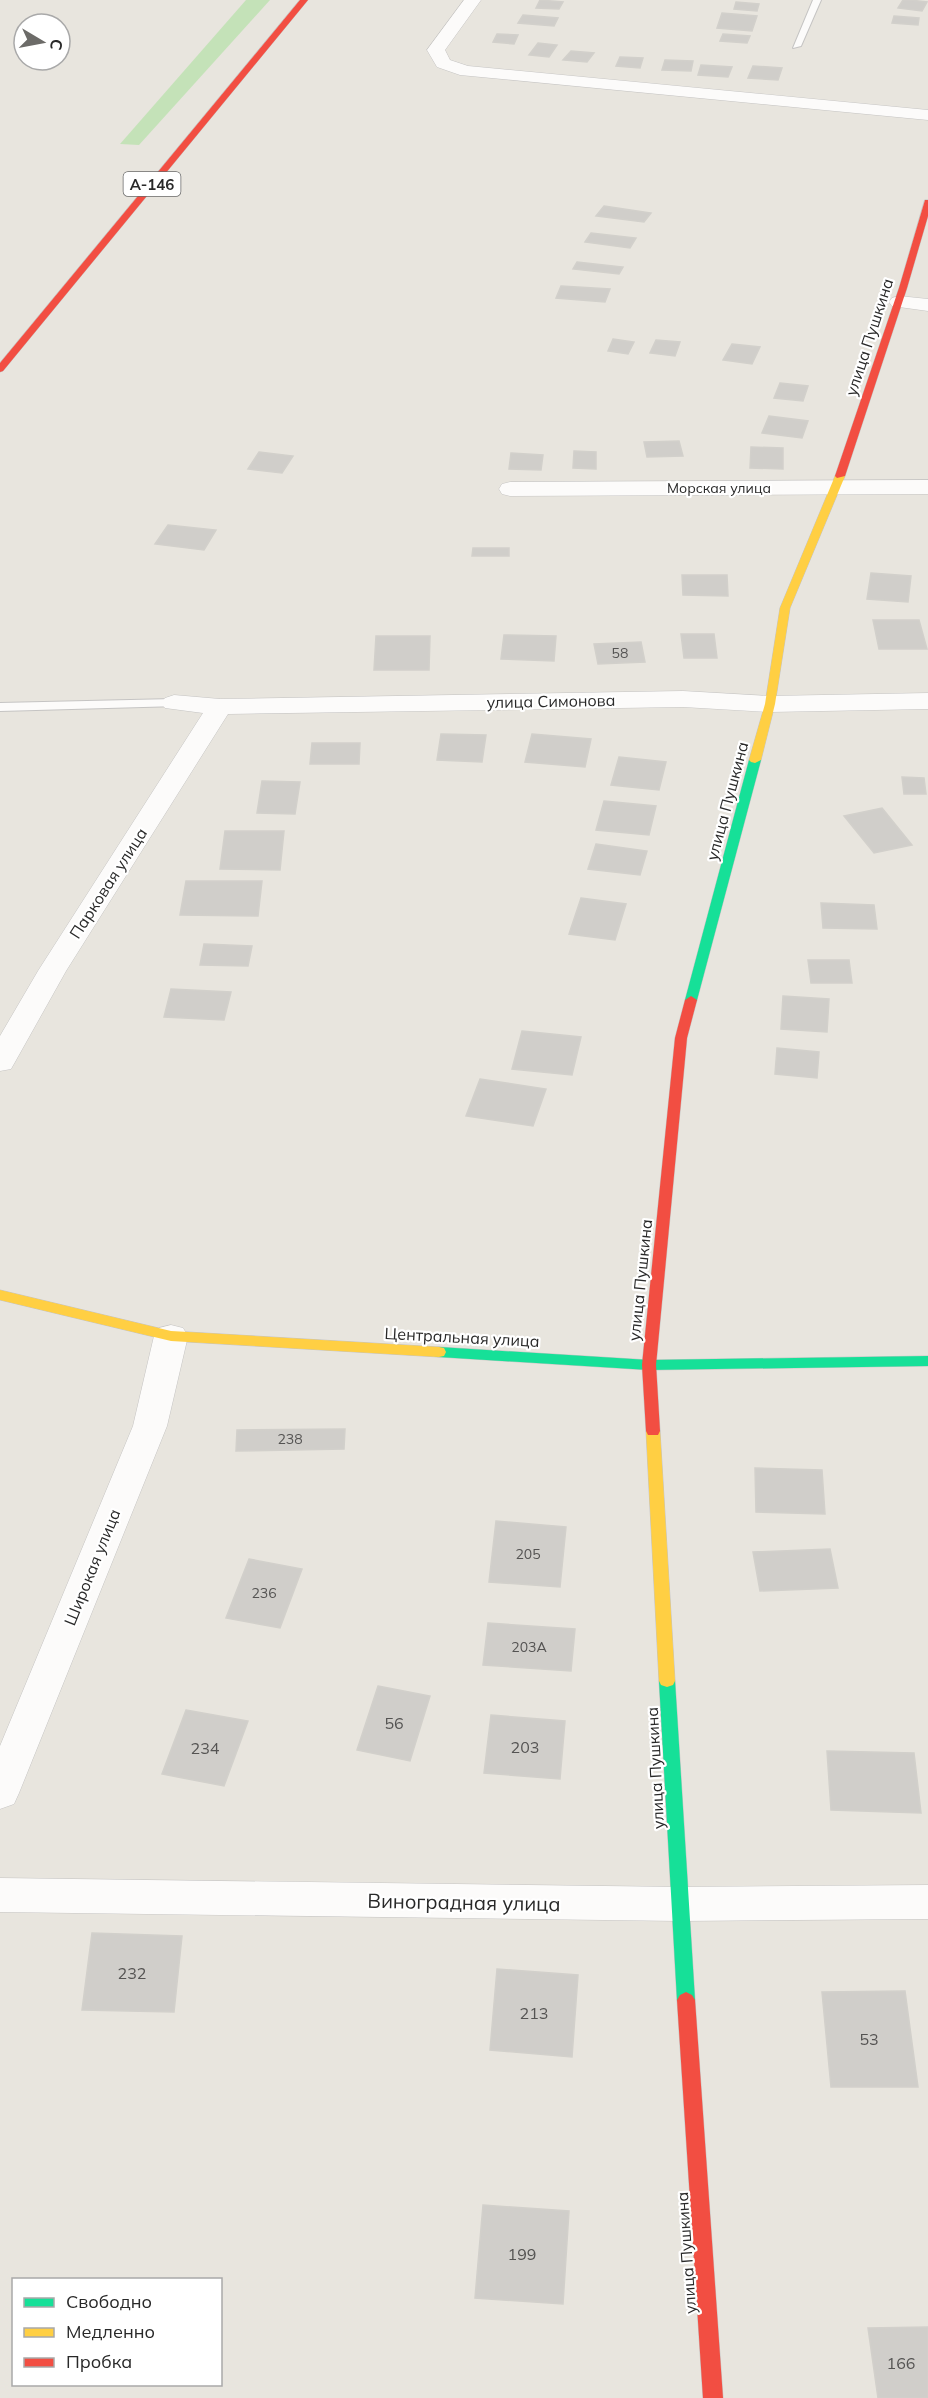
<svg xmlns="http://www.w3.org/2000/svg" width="928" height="2398" viewBox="0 0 928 2398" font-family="Mulish,sans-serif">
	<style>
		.green { fill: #c4e2b8 }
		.building { fill: #d0ceca; stroke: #d2d0cb; stroke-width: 1.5 }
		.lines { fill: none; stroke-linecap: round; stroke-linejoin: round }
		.lane-casing { stroke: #c5c4c3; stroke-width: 2 }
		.street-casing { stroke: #c5c4c3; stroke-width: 1 }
		.fast-casing { stroke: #c5c4c3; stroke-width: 1 }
		.slow-casing { stroke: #c5c4c3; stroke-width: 1 }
		.jam-casing { stroke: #c5c4c3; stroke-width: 1 }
		.lane { fill: #fcfbfa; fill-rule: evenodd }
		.street { fill: #fcfbfa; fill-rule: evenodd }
		.fast { fill: #16e098; fill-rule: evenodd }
		.slow { fill: #ffcf43; fill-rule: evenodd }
		.jam { fill: #f24e42; fill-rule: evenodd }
		.labels { text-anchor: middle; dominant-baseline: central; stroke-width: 4.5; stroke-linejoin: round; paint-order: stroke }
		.far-street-label { font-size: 14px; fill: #292929; stroke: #fff }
		.number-label { font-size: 14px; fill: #545352 }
		.shield { fill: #fff; stroke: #696969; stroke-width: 1.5 }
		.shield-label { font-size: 15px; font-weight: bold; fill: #292929 }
		.street-label { font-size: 16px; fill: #292929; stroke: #fff }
		.near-number-label { font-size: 16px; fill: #545352 }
		.near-street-label { font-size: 20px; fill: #292929; stroke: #fff }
	</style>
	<rect width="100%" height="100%" fill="#e8e5de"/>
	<path class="green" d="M246,0h24l-131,145 -19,-1z"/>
	<path class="building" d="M540,0l23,2 -4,7 -23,-1z
		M903,0h7l17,2 -5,9 -24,-3z
		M736,2l23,2 -2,7 -23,-2z
		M722,13l35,3 -5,15 -35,-3z
		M523,15l35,3 -4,8 -36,-3z
		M894,16l25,2 -1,7 -26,-2z
		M497,34l21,1 -4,9 -21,-2z
		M723,34l27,2 -3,7 -27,-2z
		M538,43l19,2 -8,12 -20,-2z
		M571,51l23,2 -7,9 -24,-2z
		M620,57l23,1 -3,10 -24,-2z
		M665,60l28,1 -2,10 -29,-1z
		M701,65l31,2 -4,10 -30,-2z
		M753,66l29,2 -4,12 -30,-2z
		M604,206l47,7 -7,9 -48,-6z
		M591,233l45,5 -6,10 -45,-6z
		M577,262l46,5 -4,7 -46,-5z
		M561,286l49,3 -5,13 -49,-4z
		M613,339l21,3 -6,12 -20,-3z
		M656,340l24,2 -5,14 -25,-3z
		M732,344l28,3 -8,17 -29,-4z
		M780,383l28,3 -5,15 -29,-3z
		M769,416l39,5 -6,17 -40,-5z
		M679,441l4,15 -36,1 -3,-15z
		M751,447l32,1v21l-33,-1z
		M574,451l22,1v17l-23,-1z
		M259,452l34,4 -11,17 -34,-4z
		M511,453l32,2 -2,15 -32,-1z
		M168,525l48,5 -12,20 -49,-6z
		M473,548h36v8h-37z
		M871,573l40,3 -3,26 -41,-3z
		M682,575h45l1,21 -45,-1z
		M873,620h46l8,29h-48z
		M681,634h33l3,24h-33z
		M504,635l52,1 -2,25 -53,-2z
		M376,636h54l-1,34h-55z
		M641,642l4,20 -47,2 -4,-20z
		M441,734l45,1 -4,27 -45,-2z
		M532,734l59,5 -6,28 -60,-5z
		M312,743h48l-1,21h-49z
		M619,757l47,5 -7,28 -48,-5z
		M902,777l22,1 2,16h-22z
		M262,781l38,1 -5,32 -38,-1z
		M604,801l52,5 -7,29 -53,-5z
		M882,808l30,37 -38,8 -30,-37z
		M225,831h59l-4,39 -60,-1z
		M596,844l51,7 -7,24 -52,-6z
		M186,881h76l-4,35 -78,-1z
		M581,898l45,6 -11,36 -46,-6z
		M821,903l53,2 3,24 -54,-1z
		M204,944l48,2 -4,20 -48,-1z
		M808,960h41l3,23h-41z
		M171,989l60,3 -7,28 -60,-3z
		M783,996l46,3 -2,33 -46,-3z
		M522,1031l59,6 -9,38 -60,-6z
		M777,1048l42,4 -2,26 -42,-4z
		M480,1079l66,10 -13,37 -67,-10z
		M345,1429l-1,20 -108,2 1,-21z
		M755,1468l67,2 3,44 -69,-2z
		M496,1521l70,6 -6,60 -71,-5z
		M830,1549l8,39 -78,3 -7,-39z
		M249,1559l53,10 -22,59 -54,-10z
		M488,1623l87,6 -4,42 -88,-6z
		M378,1686l52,10 -20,65 -53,-11z
		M186,1710l62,11 -24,65 -62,-12z
		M491,1715l74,6 -5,58 -76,-6z
		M827,1751l87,2 7,60 -90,-3z
		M92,1933l90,3 -8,76 -92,-2z
		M497,1969l81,6 -6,82 -82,-7z
		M905,1991l13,96h-87l-9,-95z
		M483,2205l86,6 -6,93 -88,-6z
		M928,2327v71h-50l-10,-70z"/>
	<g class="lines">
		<defs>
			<path id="lane" d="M813,0h8l-20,46 -8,2z
				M174,699l7,4 -2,3 -179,5v-8z"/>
			<path id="street" d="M464,0h17l-36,50 5,10 18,6 460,44v10l-468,-45 -23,-8 -10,-17z
				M899,296l29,3v12l-36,-5 -3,-4 3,-4z
				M928,480v14l-418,2 -8,-2 -3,-5 3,-5 8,-2z
				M683,691l87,5 158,-3v16l-158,3 -87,-5 -455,7 -162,257 -51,91 -4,7 -11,2v-35l38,-65 165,-258 -38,-5 -4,-5 4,-5 9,-3 46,4z
				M171,1325l12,3 5,8 -21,90 -148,367 -5,11 -14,5v-63l133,-320 21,-90 5,-8z
				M0,1878l680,9 248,-2v34l-248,2 -680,-9z"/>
			<path id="fast" d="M755,757l6,3 -64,240 -2,3h-8l-2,-3 64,-240z
				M439,1347l210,13 279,-4v10l-279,4 -210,-13 -5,-1 -2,-4 2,-4z
				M667,1675l6,2 2,4 20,319 -3,5 -6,3 -6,-3 -3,-5 -18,-319 2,-4z"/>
			<path id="slow" d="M840,473l5,3 -55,132 -15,96 -14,56 -6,3 -4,-1 -2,-2 16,-56 15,-96 55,-132z
				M0,1290l171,41 268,16 5,1 2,4 -2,4 -5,1 -268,-16 -171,-41z
				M653,1426l5,1 2,4 15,250 -2,4 -6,2 -6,-2 -2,-4 -13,-250 2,-4z"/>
			<path id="jam" d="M300,0h8l-305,371 -3,1v-9z
				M925,200h3v16l-21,72 -62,188 -8,2 -2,-2 64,-188z
				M691,996l6,4 -10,38 -31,327 4,66 -2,4h-10l-2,-4 -4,-66 33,-327 10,-38z
				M686,1992l6,3 3,5 28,398h-20l-26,-398 3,-5z"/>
		</defs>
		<use href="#lane" class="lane-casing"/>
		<use href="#street" class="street-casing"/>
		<use href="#fast" class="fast-casing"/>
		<use href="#slow" class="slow-casing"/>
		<use href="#jam" class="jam-casing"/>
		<use href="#lane" class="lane"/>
		<use href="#street" class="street"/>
		<use href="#fast" class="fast"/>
		<use href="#slow" class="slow"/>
		<use href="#jam" class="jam"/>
	</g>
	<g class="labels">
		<g class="far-street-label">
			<text x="719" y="488">Морская улица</text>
		</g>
		<g class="number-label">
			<text x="620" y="653">58</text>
			<text x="290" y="1439">238</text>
			<text x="528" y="1554">205</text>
			<text x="264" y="1593">236</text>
			<text x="529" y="1647">203А</text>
		</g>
		<rect class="shield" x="123.5" y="172" width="57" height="24" rx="4.5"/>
		<g class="shield-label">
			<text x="152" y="184">А-146</text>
		</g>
		<g class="street-label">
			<text transform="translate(869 337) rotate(-72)">улица Пушкина</text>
			<text transform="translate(551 701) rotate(-1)">улица Симонова</text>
			<text transform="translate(727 801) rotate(-75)">улица Пушкина</text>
			<text transform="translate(108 883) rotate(-57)">Парковая улица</text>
			<text transform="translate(640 1280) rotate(-84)">улица Пушкина</text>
			<text transform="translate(462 1337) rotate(3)">Центральная улица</text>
			<text transform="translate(92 1567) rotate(-68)">Широкая улица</text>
			<text transform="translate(655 1768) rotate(-93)">улица Пушкина</text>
			<text transform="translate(686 2253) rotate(-94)">улица Пушкина</text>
		</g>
		<g class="near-number-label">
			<text x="394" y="1723">56</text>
			<text x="525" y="1747">203</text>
			<text x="205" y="1748">234</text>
			<text x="132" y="1973">232</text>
			<text x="534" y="2013">213</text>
			<text x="869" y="2039">53</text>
			<text x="522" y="2254">199</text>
			<text x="901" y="2363">166</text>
		</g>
		<g class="near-street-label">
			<text transform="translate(464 1902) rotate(1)">Виноградная улица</text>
		</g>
	</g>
	<rect x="12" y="2278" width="210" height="108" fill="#ffffff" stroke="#a9a9a9" stroke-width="1.5"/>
	<rect x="24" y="2298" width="30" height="9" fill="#16e098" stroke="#a9a9a9" stroke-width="1.5"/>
	<text x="66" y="2308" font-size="18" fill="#292929">Свободно</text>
	<rect x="24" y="2328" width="30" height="9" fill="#ffcf43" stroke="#a9a9a9" stroke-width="1.5"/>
	<text x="66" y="2338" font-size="18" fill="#292929">Медленно</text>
	<rect x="24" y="2358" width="30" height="9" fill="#f24e42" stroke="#a9a9a9" stroke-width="1.5"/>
	<text x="66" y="2368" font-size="18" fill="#292929">Пробка</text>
	<g transform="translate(42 42) rotate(100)"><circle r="28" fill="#ffffff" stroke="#a9a9a9" stroke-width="1.5"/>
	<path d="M0-4.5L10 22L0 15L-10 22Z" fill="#6c6b68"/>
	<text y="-9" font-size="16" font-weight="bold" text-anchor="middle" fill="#292929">С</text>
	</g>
</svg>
